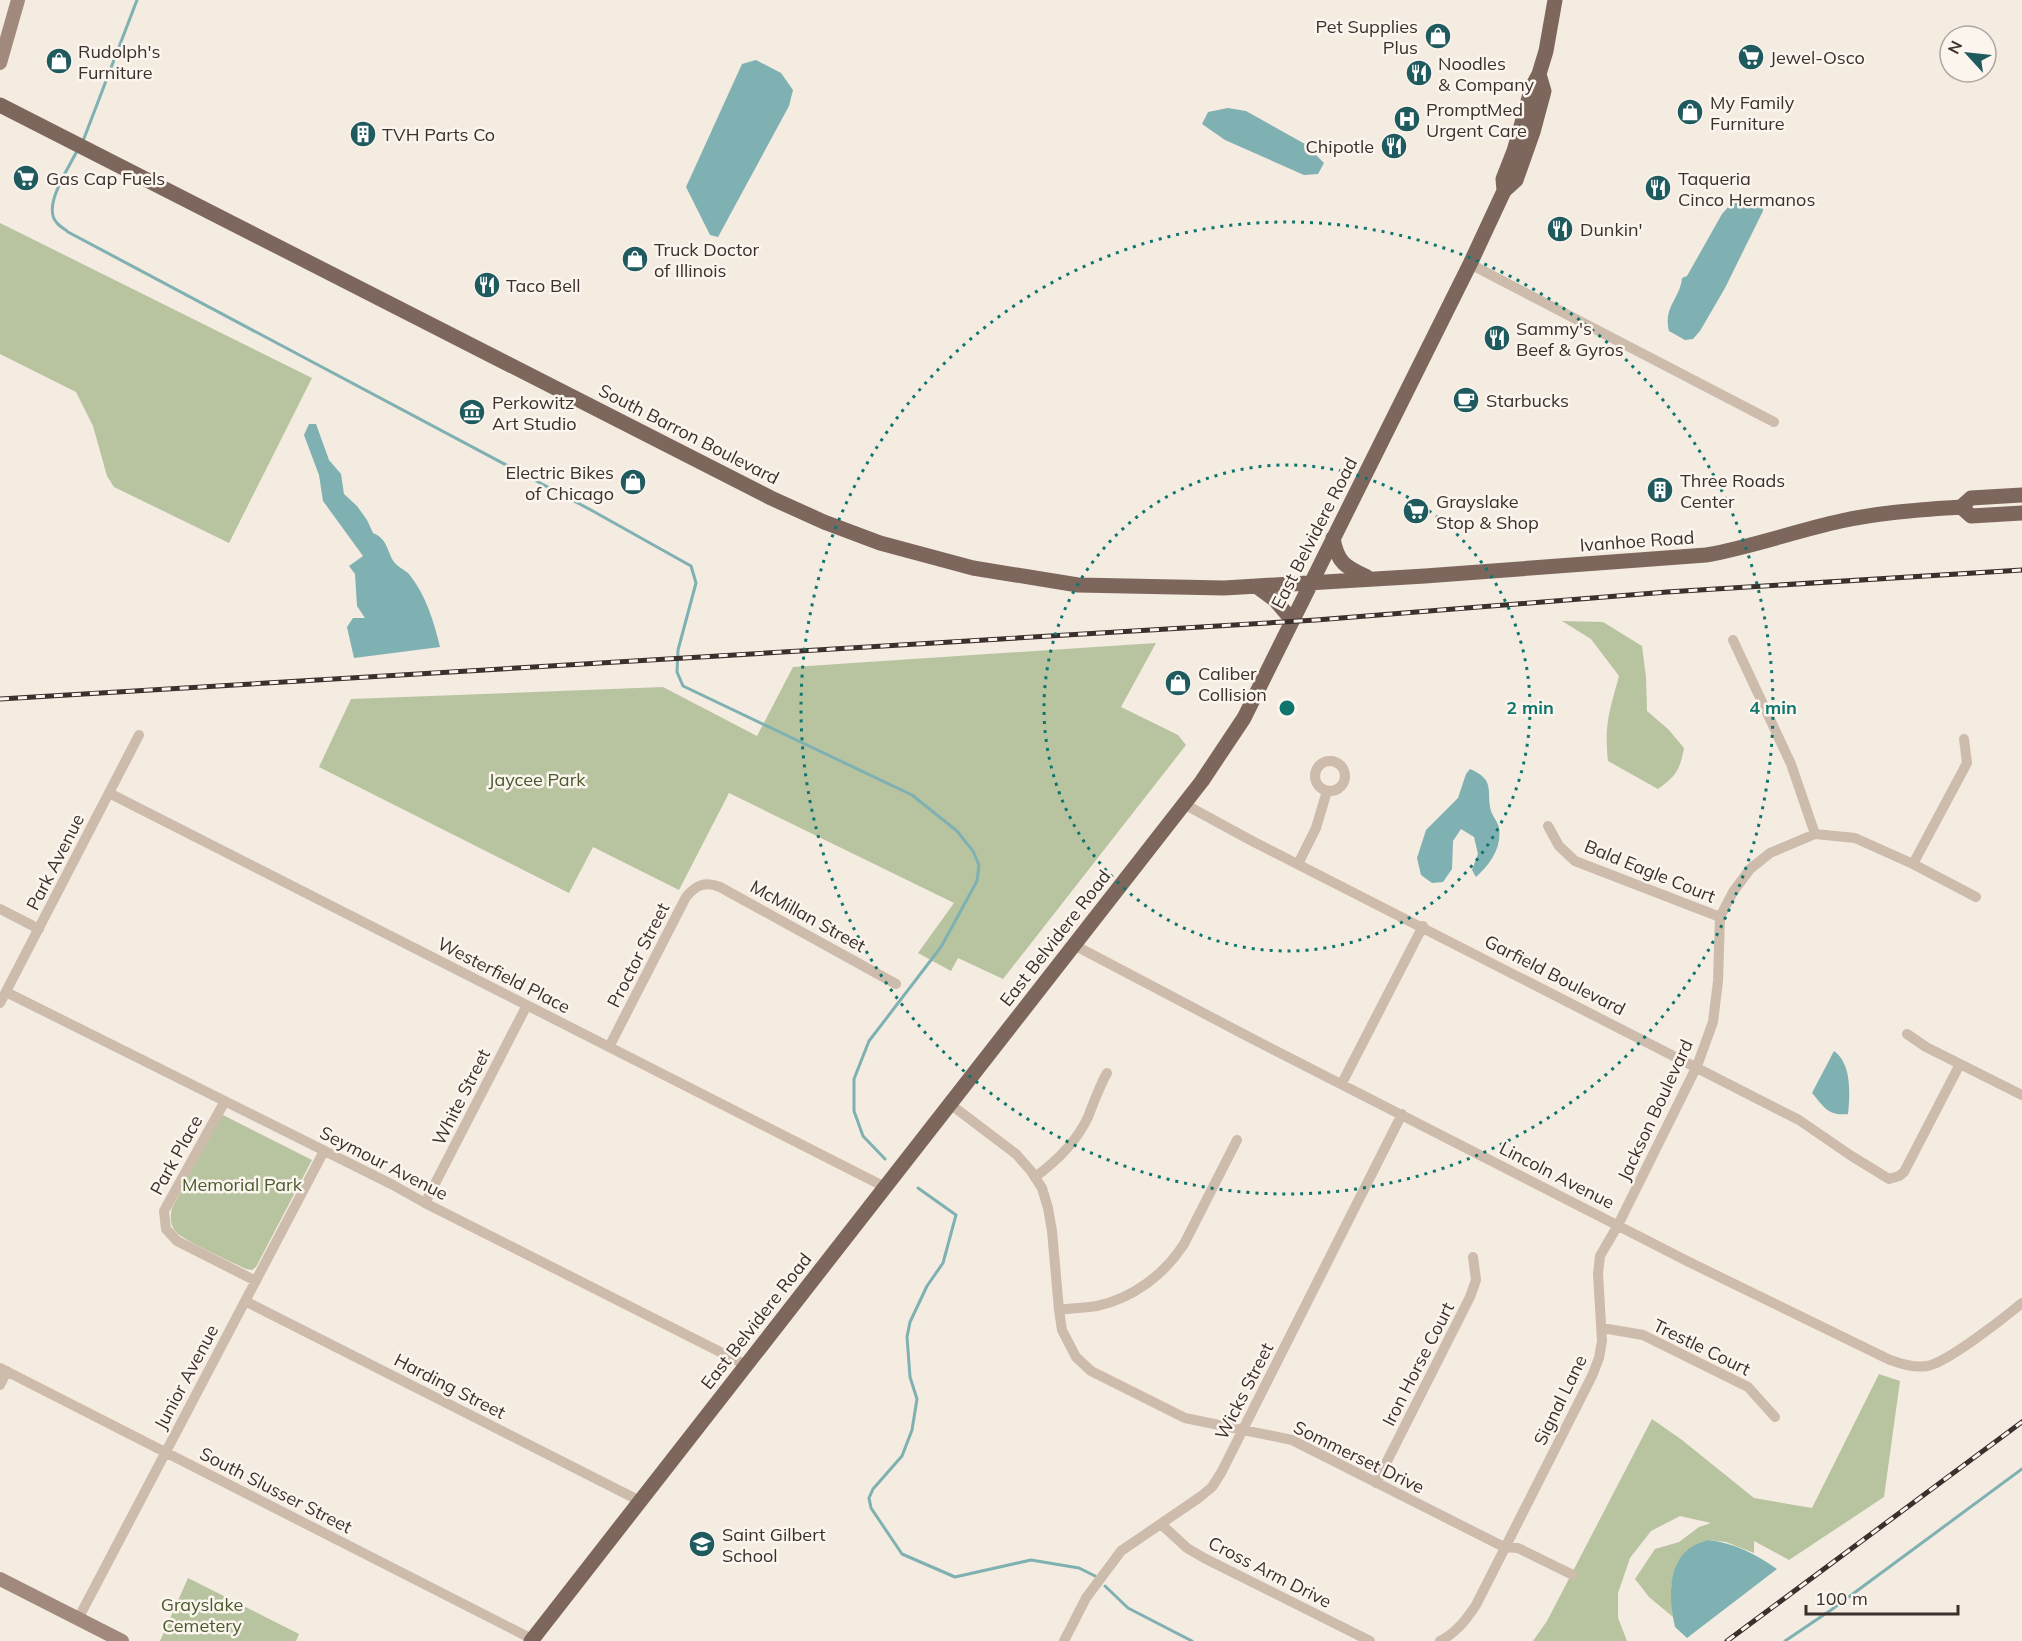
<svg xmlns="http://www.w3.org/2000/svg" width="2022" height="1641" viewBox="0 0 2022 1641" font-family="Mulish,sans-serif">
	<style>
		.green { fill: #b8c4a0 }
		.water { fill: #7fb0b2 }
		.lines { fill: none; stroke-linecap: round; stroke-linejoin: round }
		.stream { stroke: #7fb0b2; stroke-width: 3 }
		.street { stroke: #cdbbac; stroke-width: 10 }
		.secondary { stroke: #a18a7d; stroke-width: 14 }
		.primary { stroke: #7d675c; stroke-width: 15 }
		.rail-casing { stroke: #3b302b; stroke-width: 5 }
		.rail { stroke: #fbf5ee; stroke-width: 3; stroke-dasharray: 9; stroke-linecap: butt }
		.ring { fill: none; stroke: #0f766e; stroke-width: 3; stroke-dasharray: 3 6 }
		.labels { text-anchor: middle; dominant-baseline: central; stroke-width: 5; stroke-linejoin: round; paint-order: stroke }
		.poi-label { font-size: 18px; fill: #3b302b; stroke: #fbf5ee; text-anchor: start }
		.street-label { font-size: 18px; fill: #3b302b; stroke: #fbf5ee }
		.park-label { font-size: 18px; fill: #4a5a2e; stroke: #fbf5ee }
		.centre { fill: #0f766e; stroke: #fbf5ee; stroke-width: 3 }
		.ring-label { font-size: 18px; text-anchor: middle; font-weight: bold; fill: #0f766e; stroke: #fbf5ee; stroke-width: 5; stroke-linejoin: round; paint-order: stroke }
	</style>
	<rect width="100%" height="100%" fill="#f4ebe1"/>
	<path class="green" d="M0,223l312,155 -83,165 -115,-56 -7,-11 -14,-50 -17,-34 -76,-38z
		M1562,621l41,1 39,24 4,31 1,34 21,18 16,19c-4,22 -8,28 -26,41l-50,-28c-4,-37 2,-51 11,-85l-28,-37z
		M1156,643l-35,64 57,28 8,10 -183,234 -45,-21 -7,13 -33,-18 36,-50 -225,-110 -50,97 -86,-43 -24,46 -250,-126 32,-68 312,-12 94,49 36,-69z
		M221,1114l91,46 -56,107 -4,3 -6,-1c-14,-7 -64,-29 -71,-38 -5,-7 -5,-15 -3,-23z
		M1879,1374l21,7 -16,116 -95,63 -35,-19v12l-28,-11 -18,-2 -37,45 2,32 -24,-20 -14,-18 20,-30 24,-7 20,-15 12,-4 -31,-7 -29,15 -21,27 -12,35v25l9,23h-94l14,-20 105,-202 30,21 72,58 58,10z
		M188,1578l111,56 -3,7h-136z"/>
	<path class="water" d="M756,60l25,13 12,17 -4,16 -71,131 -8,-2 -24,-48 56,-123z
		M1228,108l18,3 59,33 19,19 -6,11 -14,1 -79,-35 -23,-16 6,-12z
		M1753,197l9,3 1,11 -38,77 -25,43 -7,8 -8,1 -16,-9c-6,-24 11,-32 13,-53l5,-2 35,-62 8,-9z
		M309,424h7l13,36 12,14 3,20 13,12 10,14 6,13c15,6 14,19 21,29 4,5 11,8 15,12 17,21 25,48 31,73l-86,11 -7,-31 6,-9h12l-8,-12 -2,-32 -6,-8 14,-10 -40,-55 -4,-26 -15,-40z
		M1470,769c26,11 16,22 21,42 2,6 7,11 8,17 3,20 -9,36 -23,49l-4,-7 6,-16 -4,-17 -13,-8 -8,12 -1,28 -9,13 -11,1 -11,-8 -4,-17 9,-28 32,-32 8,-24z
		M1834,1051c18,13 16,43 14,63 -20,2 -24,-7 -36,-21z
		M1708,1540c27,3 47,14 69,29l-90,69 -12,-11c-6,-26 -9,-67 20,-82 3,-2 9,-3 13,-5z"/>
	<g class="lines">
		<path class="stream" d="M83,141l54,-141
			M78,149c-8,17 -37,58 -21,74 3,4 8,6 11,9l523,278 100,56 5,17 -18,67 -1,22 6,14 229,109 45,36 16,20 6,14 -2,16 -36,66 -72,94 -15,38v32l9,25 22,23
			M918,1188l38,27 -13,48 -16,23 -17,36 -3,15 3,40 7,22 -5,31 -10,26 -29,33 -4,9 2,10 31,46 53,23 76,-17 48,8 16,8
			M1105,1586l23,22 64,33
			M1785,1641l46,-31 191,-141"/>
		<path class="street" d="M1470,264l304,158
			M1733,640l58,124 24,70
			M1315 776a15 15 0 1 1 30 0a15 15 0 1 1-30 0Z
			M109,793l776,394
			M1184,804l70,38 545,278 51,35 39,24 10,-3 5,-4 56,-108
			M1548,826l11,20 16,15 145,56
			M1298,864l18,-36 11,-37
			M1913,864l54,-101 -3,-24
			M0,909l39,20
			M1074,945l173,91 442,226 201,98c12,4 24,8 37,6 20,-3 78,-49 95,-63
			M6,992l387,193 32,18 321,162
			M0,1003l139,-268
			M1907,1034l19,13 96,48
			M609,1047l77,-150c10,-12 19,-16 34,-10l176,97
			M1342,1083l81,-157
			M225,1101l-61,110 2,18 11,12 79,40
			M950,1104l66,50 15,17 11,17 6,20 4,23 7,79 3,20 14,27 15,14 94,47 107,22 212,107 14,1 55,27
			M1035,1177c22,-16 41,-34 53,-60 6,-15 11,-30 19,-44
			M425,1203l102,-198
			M245,1301l395,200
			M1059,1310c12,-2 25,-2 38,-4 36,-8 67,-31 87,-62l53,-104
			M1602,1328l41,7 105,52 27,30
			M0,1368l536,273
			M0,1385l7,-14
			M1376,1483l94,-186 6,-17 -3,-23
			M1161,1524l26,24 17,10 166,83
			M78,1619l246,-468
			M1064,1641l22,-43 35,-47 79,-54 12,-10 9,-14 181,-359
			M1440,1641c16,-8 26,-21 36,-36l116,-229 7,-18 3,-17 -4,-67 2,-18 18,-31 79,-159 16,-44 5,-41 2,-64 13,-25 17,-23 20,-16 45,-19 40,4 58,26 63,33"/>
		<path class="secondary" d="M0,63l18,-63
			M0,1579l122,62"/>
		<path class="primary" d="M0,105l771,393 53,24 56,21 93,25 105,17 146,3 201,-12 281,-21c46,-8 89,-24 135,-34 40,-9 80,-11 120,-14
			M1504,191l-1,-12 11,-28 18,-64 7,-13 7,-23 9,-51
			M1961,507l10,-9 51,-3
			M1961,507l10,9 51,-3
			M1333,538c4,25 13,29 34,39
			M1256,586l19,14 17,20
			M531,1641l671,-860 42,-63 226,-454 34,-73 12,-11 17,-48 11,-41 -5,-17"/>
		<defs>
			<path id="rail" d="M0,699l1316,-79 351,-28 355,-22
				M1727,1641l295,-219"/>
		</defs>
		<use href="#rail" class="rail-casing"/>
		<use href="#rail" class="rail"/>
	</g>
	<g class="ring">
		<circle cx="1287" cy="708" r="243"/>
		<circle cx="1287" cy="708" r="486"/>
	</g>
	<defs>
		<symbol id="shop-disc" viewBox="-11 -11 22 22"><circle r="9.5" fill="#1f5a5e" stroke="#fbf5ee"/><path d="M-5-2.5h2.3a2.7 3.5 0 0 1 5.4 0H5L5.5 6h-11ZM-1.5-2.5h3a1.5 2.3 0 0 0-3 0Z" fill="#fff"/></symbol>
		<symbol id="supermarket-disc" viewBox="-11 -11 22 22"><circle r="9.5" fill="#1f5a5e" stroke="#fbf5ee"/><path d="M-6-5.5h2.5l.6 2H6L4.5 2H-2.5L-4.4-4H-6ZM-1.5 3.2a1.3 1.3 0 1 0 .1 0ZM3 3.2a1.3 1.3 0 1 0 .1 0Z" fill="#fff"/></symbol>
		<symbol id="restaurant-disc" viewBox="-11 -11 22 22"><circle r="9.5" fill="#1f5a5e" stroke="#fbf5ee"/><path d="M-5-6h1v4h1v-4h1v4h1v-4h1v5L-1.5 .5V6h-2V.5L-5-1ZM5-6V6H3V1.5H1.5Q1.5-4 5-6Z" fill="#fff"/></symbol>
		<symbol id="hospital-disc" viewBox="-11 -11 22 22"><circle r="9.5" fill="#1f5a5e" stroke="#fbf5ee"/><path d="M-5-5h3v3.5h4V-5h3V5h-3V1.5h-4V5h-3Z" fill="#fff"/></symbol>
		<symbol id="building-disc" viewBox="-11 -11 22 22"><circle r="9.5" fill="#1f5a5e" stroke="#fbf5ee"/><path d="M-4-6H4V6H1V3H-1V6H-4ZM-2.5-4.3h1.7v1.8h-1.7ZM.8-4.3h1.7v1.8H.8ZM-2.5-1h1.7V.8h-1.7ZM.8-1h1.7V.8H.8Z" fill="#fff"/></symbol>
		<symbol id="cafe-disc" viewBox="-11 -11 22 22"><circle r="9.5" fill="#1f5a5e" stroke="#fbf5ee"/><path d="M-5.5-4.5H6V0H3Q3 3.5 0 3.5H-2.5Q-5.5 3.5-5.5 0ZM3-3.2v2h1.7v-2ZM-6 4.5H4V6H-6Z" fill="#fff"/></symbol>
		<symbol id="museum-disc" viewBox="-11 -11 22 22"><circle r="9.5" fill="#1f5a5e" stroke="#fbf5ee"/><path d="M0-6L6-3V-2H-6V-3ZM-5-1h2V3h-2ZM-1-1h2V3h-2ZM3-1h2V3H3ZM-6 4H6V6H-6Z" fill="#fff"/></symbol>
		<symbol id="school-disc" viewBox="-11 -11 22 22"><circle r="9.5" fill="#1f5a5e" stroke="#fbf5ee"/><path d="M0-5L7-2L0 1L-7-2ZM-4 1L0 2.5L4 1V4Q0 6-4 4Z" fill="#fff"/></symbol>
	</defs>
	<g fill-rule="evenodd">
		<use href="#shop-disc" x="1423" y="21" width="30" height="30"/>
		<use href="#supermarket-disc" x="1736" y="42" width="30" height="30"/>
		<use href="#shop-disc" x="44" y="46" width="30" height="30"/>
		<use href="#restaurant-disc" x="1404" y="58" width="30" height="30"/>
		<use href="#shop-disc" x="1675" y="97" width="30" height="30"/>
		<use href="#hospital-disc" x="1392" y="104" width="30" height="30"/>
		<use href="#building-disc" x="348" y="119" width="30" height="30"/>
		<use href="#restaurant-disc" x="1379" y="131" width="30" height="30"/>
		<use href="#supermarket-disc" x="11" y="163" width="30" height="30"/>
		<use href="#restaurant-disc" x="1643" y="173" width="30" height="30"/>
		<use href="#restaurant-disc" x="1545" y="214" width="30" height="30"/>
		<use href="#shop-disc" x="620" y="244" width="30" height="30"/>
		<use href="#restaurant-disc" x="472" y="270" width="30" height="30"/>
		<use href="#restaurant-disc" x="1482" y="323" width="30" height="30"/>
		<use href="#cafe-disc" x="1451" y="385" width="30" height="30"/>
		<use href="#museum-disc" x="457" y="397" width="30" height="30"/>
		<use href="#shop-disc" x="618" y="467" width="30" height="30"/>
		<use href="#building-disc" x="1645" y="475" width="30" height="30"/>
		<use href="#supermarket-disc" x="1401" y="496" width="30" height="30"/>
		<use href="#shop-disc" x="1163" y="668" width="30" height="30"/>
		<use href="#school-disc" x="687" y="1529" width="30" height="30"/>
	</g>
	<g class="labels">
		<g class="poi-label">
			<text x="1418" y="26" text-anchor="end">Pet Supplies<tspan x="1418" dy="21">Plus</tspan></text>
			<text x="78" y="51">Rudolph's<tspan x="78" dy="21">Furniture</tspan></text>
			<text x="1770" y="57">Jewel-Osco</text>
			<text x="1438" y="63">Noodles<tspan x="1438" dy="21">&amp; Company</tspan></text>
			<text x="1710" y="102">My Family<tspan x="1710" dy="21">Furniture</tspan></text>
			<text x="1426" y="109">PromptMed<tspan x="1426" dy="21">Urgent Care</tspan></text>
			<text x="382" y="134">TVH Parts Co</text>
			<text x="1374" y="146" text-anchor="end">Chipotle</text>
			<text x="46" y="178">Gas Cap Fuels</text>
			<text x="1678" y="178">Taqueria<tspan x="1678" dy="21">Cinco Hermanos</tspan></text>
			<text x="1580" y="229">Dunkin'</text>
			<text x="654" y="249">Truck Doctor<tspan x="654" dy="21">of Illinois</tspan></text>
			<text x="506" y="285">Taco Bell</text>
			<text x="1516" y="328">Sammy's<tspan x="1516" dy="21">Beef &amp; Gyros</tspan></text>
			<text x="1486" y="400">Starbucks</text>
			<text x="492" y="402">Perkowitz<tspan x="492" dy="21">Art Studio</tspan></text>
			<text x="614" y="472" text-anchor="end">Electric Bikes<tspan x="614" dy="21">of Chicago</tspan></text>
			<text x="1680" y="480">Three Roads<tspan x="1680" dy="21">Center</tspan></text>
			<text x="1436" y="501">Grayslake<tspan x="1436" dy="21">Stop &amp; Shop</tspan></text>
			<text x="1198" y="673">Caliber<tspan x="1198" dy="21">Collision</tspan></text>
			<text x="722" y="1534">Saint Gilbert<tspan x="722" dy="21">School</tspan></text>
		</g>
		<g class="street-label">
			<text transform="translate(689 434) rotate(27)">South Barron Boulevard</text>
			<text transform="translate(1314 533) rotate(-63)">East Belvidere Road</text>
			<text transform="translate(1637 541) rotate(-4)">Ivanhoe Road</text>
			<text transform="translate(55 862) rotate(-63)">Park Avenue</text>
			<text transform="translate(1650 871) rotate(22)">Bald Eagle Court</text>
			<text transform="translate(808 916) rotate(29)">McMillan Street</text>
			<text transform="translate(1055 938) rotate(-52)">East Belvidere Road</text>
			<text transform="translate(638 955) rotate(-63)">Proctor Street</text>
			<text transform="translate(504 975) rotate(27)">Westerfield Place</text>
			<text transform="translate(1555 975) rotate(27)">Garfield Boulevard</text>
			<text transform="translate(461 1097) rotate(-63)">White Street</text>
			<text transform="translate(1655 1110) rotate(-65)">Jackson Boulevard</text>
			<text transform="translate(176 1155) rotate(-61)">Park Place</text>
			<text transform="translate(384 1163) rotate(27)">Seymour Avenue</text>
			<text transform="translate(1557 1175) rotate(27)">Lincoln Avenue</text>
			<text transform="translate(756 1321) rotate(-52)">East Belvidere Road</text>
			<text transform="translate(1702 1347) rotate(26)">Trestle Court</text>
			<text transform="translate(1418 1364) rotate(-63)">Iron Horse Court</text>
			<text transform="translate(186 1377) rotate(-62)">Junior Avenue</text>
			<text transform="translate(450 1386) rotate(27)">Harding Street</text>
			<text transform="translate(1244 1391) rotate(-63)">Wicks Street</text>
			<text transform="translate(1560 1400) rotate(-64)">Signal Lane</text>
			<text transform="translate(1359 1457) rotate(26)">Sommerset Drive</text>
			<text transform="translate(276 1490) rotate(27)">South Slusser Street</text>
			<text transform="translate(1270 1572) rotate(27)">Cross Arm Drive</text>
		</g>
		<g class="park-label">
			<text x="537" y="779">Jaycee Park</text>
			<text x="242" y="1184">Memorial Park</text>
			<text x="202" y="1604">Grayslake<tspan x="202" dy="21">Cemetery</tspan></text>
		</g>
	</g>
	<circle cx="1287" cy="708" r="9" class="centre"/>
	<g class="ring-label">
		<text x="1530" y="714">2 min</text>
		<text x="1773" y="714">4 min</text>
	</g>
	<g transform="translate(1968 54) rotate(297)"><circle r="28" fill="#fbf5ee" stroke="#aea6a0" stroke-width="1.5"/>
	<path d="M0-4.5L10 22L0 15L-10 22Z" fill="#1f5a5e"/>
	<text y="-9" font-size="16" font-weight="bold" text-anchor="middle" fill="#3b302b">N</text>
	</g>
	<path d="M1806 1605v9h152v-9" fill="none" stroke="#3b302b" stroke-width="3"/>
	<text x="1815" y="1605" font-size="18" fill="#3b302b" stroke="#fbf5ee" stroke-width="4.5" paint-order="stroke">100 m</text>
</svg>
